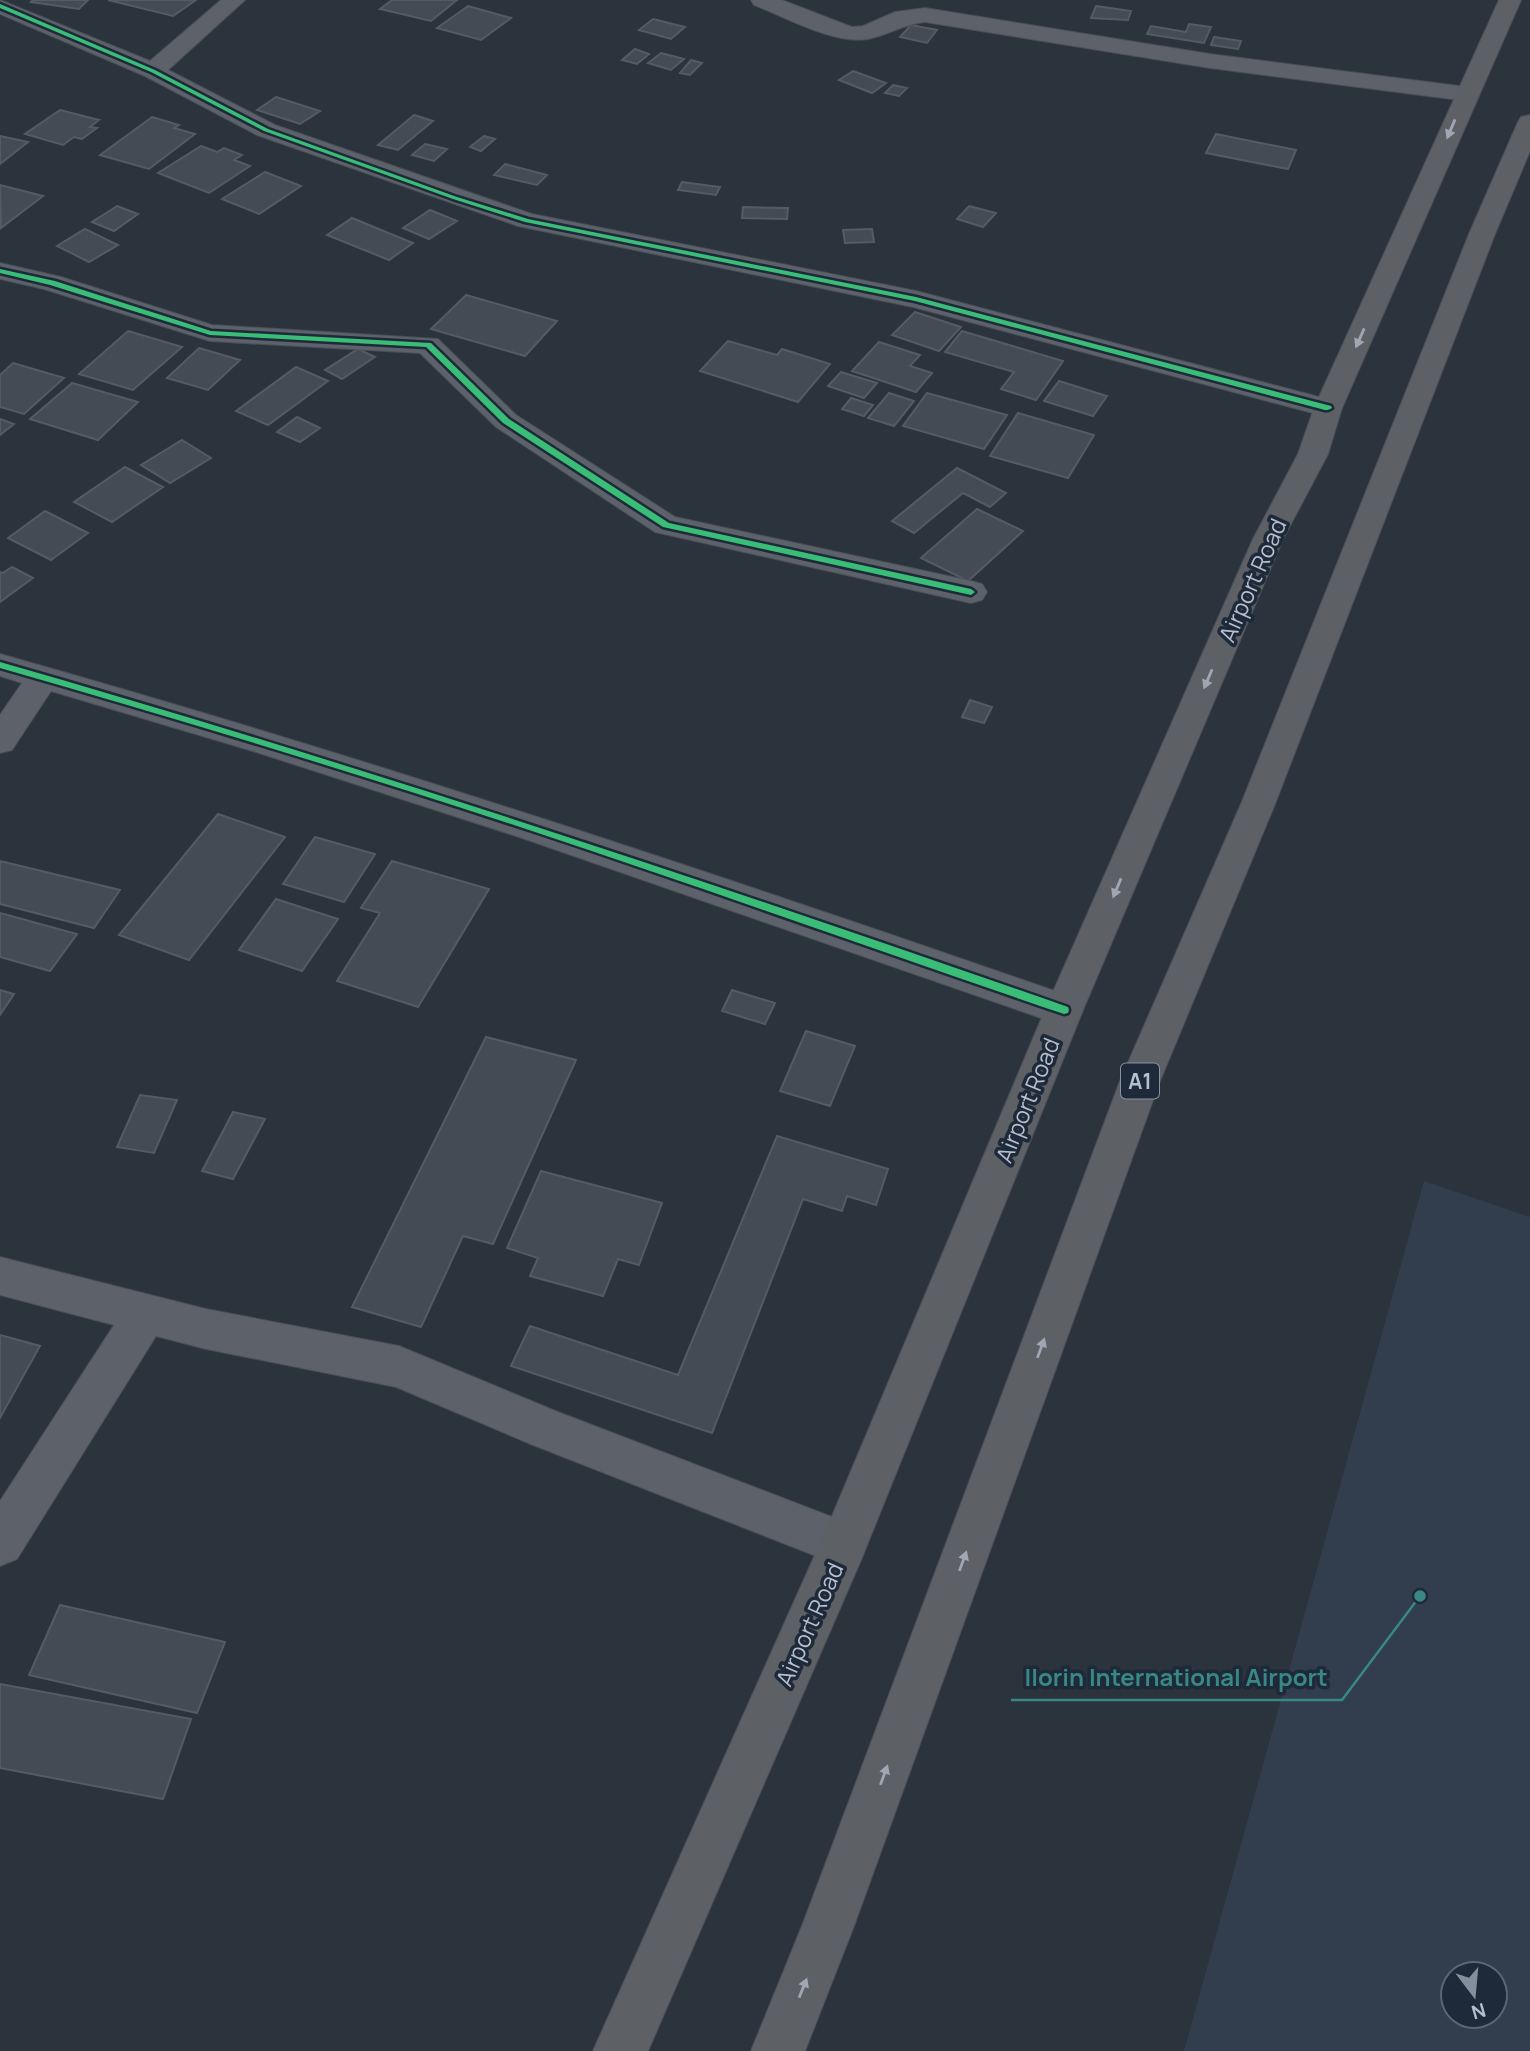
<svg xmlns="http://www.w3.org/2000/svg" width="1530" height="2051" viewBox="0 0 1530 2051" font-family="Manrope,sans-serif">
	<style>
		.airport { fill: #323d4e; fill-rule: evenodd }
		.building { fill: #444b54; stroke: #545b64; stroke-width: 2 }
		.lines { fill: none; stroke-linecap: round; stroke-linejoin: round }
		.street-casing { stroke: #484e56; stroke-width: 2 }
		.highway-casing { stroke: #494f58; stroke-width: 2 }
		.street { fill: #5c616a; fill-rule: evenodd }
		.highway { fill: #5d6064; fill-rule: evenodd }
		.cycleway-casing { stroke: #1e2939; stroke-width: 5 }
		.cycleway { fill: #3abd76; fill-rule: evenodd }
		.oneway { fill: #a0a7b3 }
		.labels { text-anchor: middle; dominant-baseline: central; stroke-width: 7; stroke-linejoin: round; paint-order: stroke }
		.shield { fill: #1e2939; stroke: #8892a1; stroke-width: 2 }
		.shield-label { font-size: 21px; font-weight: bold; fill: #b6bfcd }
		.street-label { font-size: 23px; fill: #b6bfcd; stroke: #1e2939 }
		.leader { fill: none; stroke: #398886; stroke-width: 2.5 }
		.callout-dot { fill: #398886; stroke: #1e2939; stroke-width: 2.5 }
		.callout-label { font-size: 24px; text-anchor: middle; font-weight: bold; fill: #398886; stroke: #1e2939; stroke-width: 7; stroke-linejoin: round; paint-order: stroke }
	</style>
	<rect width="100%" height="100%" fill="#2b333d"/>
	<path class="airport" d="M1424,1181l106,36v834h-346zM1453,1974h42v42h-42z"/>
	<path class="building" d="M33,0h55l-9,9 -48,-7z
		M108,0h88l-23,16z
		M392,0h65l-26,21 -51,-12z
		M468,6l43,12 -30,22 -44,-12z
		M1096,6l35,5 -3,9 -37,-2z
		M653,19l32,8 -14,12 -32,-9z
		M1189,24l22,3 -7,16 -57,-9 4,-8 35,6z
		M911,25l26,5 -10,13 -27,-6z
		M1214,37l27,4 -3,8 -27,-4z
		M635,49l14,5 -12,10 -15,-4z
		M661,53l23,6 -13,11 -23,-7z
		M691,60l11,3 -12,12 -10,-2z
		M853,71l33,12 -14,10 -33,-13z
		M893,85l14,3 -8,8 -14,-3z
		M276,97l44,14 -20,13 -43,-14z
		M60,110l39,10 -9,7 7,1 -15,11 -8,-2 -11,8 -38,-11z
		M414,115l19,6 -35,29 -20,-5z
		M152,117l27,8 -5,3 21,6 -46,35 -49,-14z
		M1216,134l80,16 -8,19 -82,-16z
		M0,136l28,6 -28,22z
		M484,136l11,3 -14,12 -11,-4z
		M425,144l22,5 -13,12 -22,-6z
		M201,146l16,6 7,-4 18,7 -8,5 16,6 -41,27 -51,-20z
		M505,164l42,11 -10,10 -43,-10z
		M265,172l36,14 -42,28 -37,-15z
		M682,182l38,5 -4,8 -38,-5z
		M0,185l43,11 -42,32z
		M117,206l21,8 -24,17 -22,-9z
		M969,206l27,7 -13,14 -26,-8z
		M743,207l45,1 -1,11 -45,-1z
		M430,210l27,11 -28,18 -26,-11z
		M352,218l61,25 -24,17 -62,-25z
		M85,229l33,16 -29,17 -32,-16z
		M872,229l2,13 -29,1 -2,-13z
		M466,295l91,26 -32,35 -94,-27z
		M915,312l46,15 -22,24 -47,-16z
		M128,331l54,16 -49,43 -54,-16z
		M962,331l101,30 -27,39 -35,-11 13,-17 -69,-20z
		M728,341l49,14 5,-6 48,15 -32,38 -98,-31z
		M879,342l41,13 -10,11 22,7 -16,19 -64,-21z
		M199,348l41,12 -32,30 -41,-12z
		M358,349l17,8 -33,22 -17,-9z
		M13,363l51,15 -40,36 -24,-7v-32z
		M296,367l32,14 -60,44 -32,-14z
		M841,372l36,11 -13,15 -36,-12z
		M1059,381l48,15 -14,20 -49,-15z
		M72,383l66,19 -40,38 -68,-21z
		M889,393l25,8 -20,25 -26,-8z
		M927,393l80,22 -23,34 -81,-23z
		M851,398l22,7 -9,11 -22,-7z
		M1018,413l76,22 -26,43 -78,-22z
		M297,417l23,11 -20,14 -23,-10z
		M0,419l14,5 -14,11z
		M182,440l29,18 -41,25 -29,-18z
		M125,467l38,20 -51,35 -38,-20z
		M957,468l49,25 -16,14 -27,-14 -49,40 -22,-12z
		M977,509l46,22 -55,50 -47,-23z
		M45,511l43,22 -37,27 -43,-22z
		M12,567l21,11 -33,24v-30l3,1z
		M970,700l22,7 -8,16 -22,-6z
		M218,814l67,23 -96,123 -70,-25z
		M315,837l60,17 -31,48 -61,-18z
		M0,861l120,29 -26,38 -94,-24z
		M392,861l97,28 -71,118 -81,-26 43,-68 -19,-5z
		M276,899l62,20 -36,52 -63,-21z
		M0,913l77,21 -27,37 -50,-14z
		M0,990l14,4 -14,21z
		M732,990l43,13 -10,21 -43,-13z
		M806,1031l49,15 -25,60 -50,-15z
		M486,1037l90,23 -83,184 -30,-8 -42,91 -69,-20z
		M140,1095l37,5 -23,53 -37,-6z
		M233,1112l32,7 -32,60 -31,-8z
		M777,1136l111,33 -12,36 -29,-9 -5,15 -39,-12 -91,234 -201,-67 19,-40 148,49z
		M541,1171l121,32 -23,62 -21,-6 -15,37 -73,-20 8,-18 -31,-10z
		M0,1335l40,11 -40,72z
		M60,1605l165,37 -28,71 -168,-38z
		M0,1684l191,35 -28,80 -163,-31z"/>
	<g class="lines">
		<defs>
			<path id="street" d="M0,0l150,61 71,-61h24l-77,70 107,55 257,89 384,77 422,111 4,6 -4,6 -10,3 -415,-110 -395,-81 -261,-91 -112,-59 -145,-62z
				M751,0h31l70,27 11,-1 32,-14 30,-4 285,46 257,33 8,2 4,5 -4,5 -8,2 -257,-33 -285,-46c-21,2 -37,13 -57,17 -33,6 -83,-22 -114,-34z
				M0,263l61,14 151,48 226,14 78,76 159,102 296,64 11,3 5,8 -5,8 -11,3 -316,-71 -159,-105 -76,-74 -210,-12 -166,-52 -44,-10z
				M0,654c363,102 721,221 1078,345l5,11 -5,11 -14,5 -542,-188 -266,-86 -205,-61 -39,59 -12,3v-38l22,-32 -22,-7z
				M0,1257l206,52 193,37 159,66 303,116 6,16 -6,16 -17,7 -311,-122 -137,-58 -190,-38 -50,-13 -139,223 -17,7v-65l114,-176 -114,-30z"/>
			<path id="highway" d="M1499,0h22l-179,408 -14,46 -45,85 -200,471 -222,550 -213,491h-55l234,-523 218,-518 208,-471 45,-85 16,-46z
				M1530,115v36l-35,83 -220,570 -115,277 -306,845 -49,125h-54l51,-125 318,-845 121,-277 228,-570 49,-112 3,-5z"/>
		</defs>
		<use href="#street" class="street-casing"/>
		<use href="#highway" class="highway-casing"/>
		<use href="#street" class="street"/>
		<use href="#highway" class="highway"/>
		<defs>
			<path id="cycleway" d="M0,4l155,66 113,59 189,68 71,22 388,78 415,109 1,2 -4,2h-3l-410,-109 -390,-79 -72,-23 -189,-68 -113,-59 -151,-64z
				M0,269l55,12 156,50 220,12 78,76 160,104 302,66 4,3 -4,3 -308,-68 -160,-104 -77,-76 -216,-12 -160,-50 -50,-12z
				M0,662c360,103 714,221 1068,345l1,3 -1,3 -4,1c-177,-60 -354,-124 -532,-183 -176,-58 -354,-112 -532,-163z"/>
		</defs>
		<use href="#cycleway" class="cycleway-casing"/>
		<use href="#cycleway" class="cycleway"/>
	</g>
	<defs><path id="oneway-solid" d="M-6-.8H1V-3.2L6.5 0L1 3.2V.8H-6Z" transform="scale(1.75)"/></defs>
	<g class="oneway">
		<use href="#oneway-solid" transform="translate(1451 129) rotate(113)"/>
		<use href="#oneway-solid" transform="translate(1360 338) rotate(114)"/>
		<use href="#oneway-solid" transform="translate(1208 679) rotate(113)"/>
		<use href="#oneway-solid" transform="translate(1117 888) rotate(113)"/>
		<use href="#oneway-solid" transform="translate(1041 1348) rotate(-70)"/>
		<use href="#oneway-solid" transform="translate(963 1561) rotate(-70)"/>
		<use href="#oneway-solid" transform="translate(884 1775) rotate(-70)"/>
		<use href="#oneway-solid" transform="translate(803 1988) rotate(-68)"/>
	</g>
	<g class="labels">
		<rect class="shield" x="1121" y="1063.5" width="38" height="35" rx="5"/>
		<g class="shield-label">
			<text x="1140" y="1081">A1</text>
		</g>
		<g class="street-label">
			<text transform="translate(1252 580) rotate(-66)">Airport Road</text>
			<text transform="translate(1027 1100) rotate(-68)">Airport Road</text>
			<text transform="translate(809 1624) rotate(-66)">Airport Road</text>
		</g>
	</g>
	<path class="leader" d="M1420 1596L1342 1700H1011"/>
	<circle class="callout-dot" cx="1420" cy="1596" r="7"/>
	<g class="callout-label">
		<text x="1176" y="1686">Ilorin International Airport</text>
	</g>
	<g transform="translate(1474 1995) rotate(164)"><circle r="33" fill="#1e2939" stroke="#5b6574" stroke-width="2"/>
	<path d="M0-5L12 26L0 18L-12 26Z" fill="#858e9b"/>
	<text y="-10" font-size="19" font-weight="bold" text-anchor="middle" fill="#b6bfcd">N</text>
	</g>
</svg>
